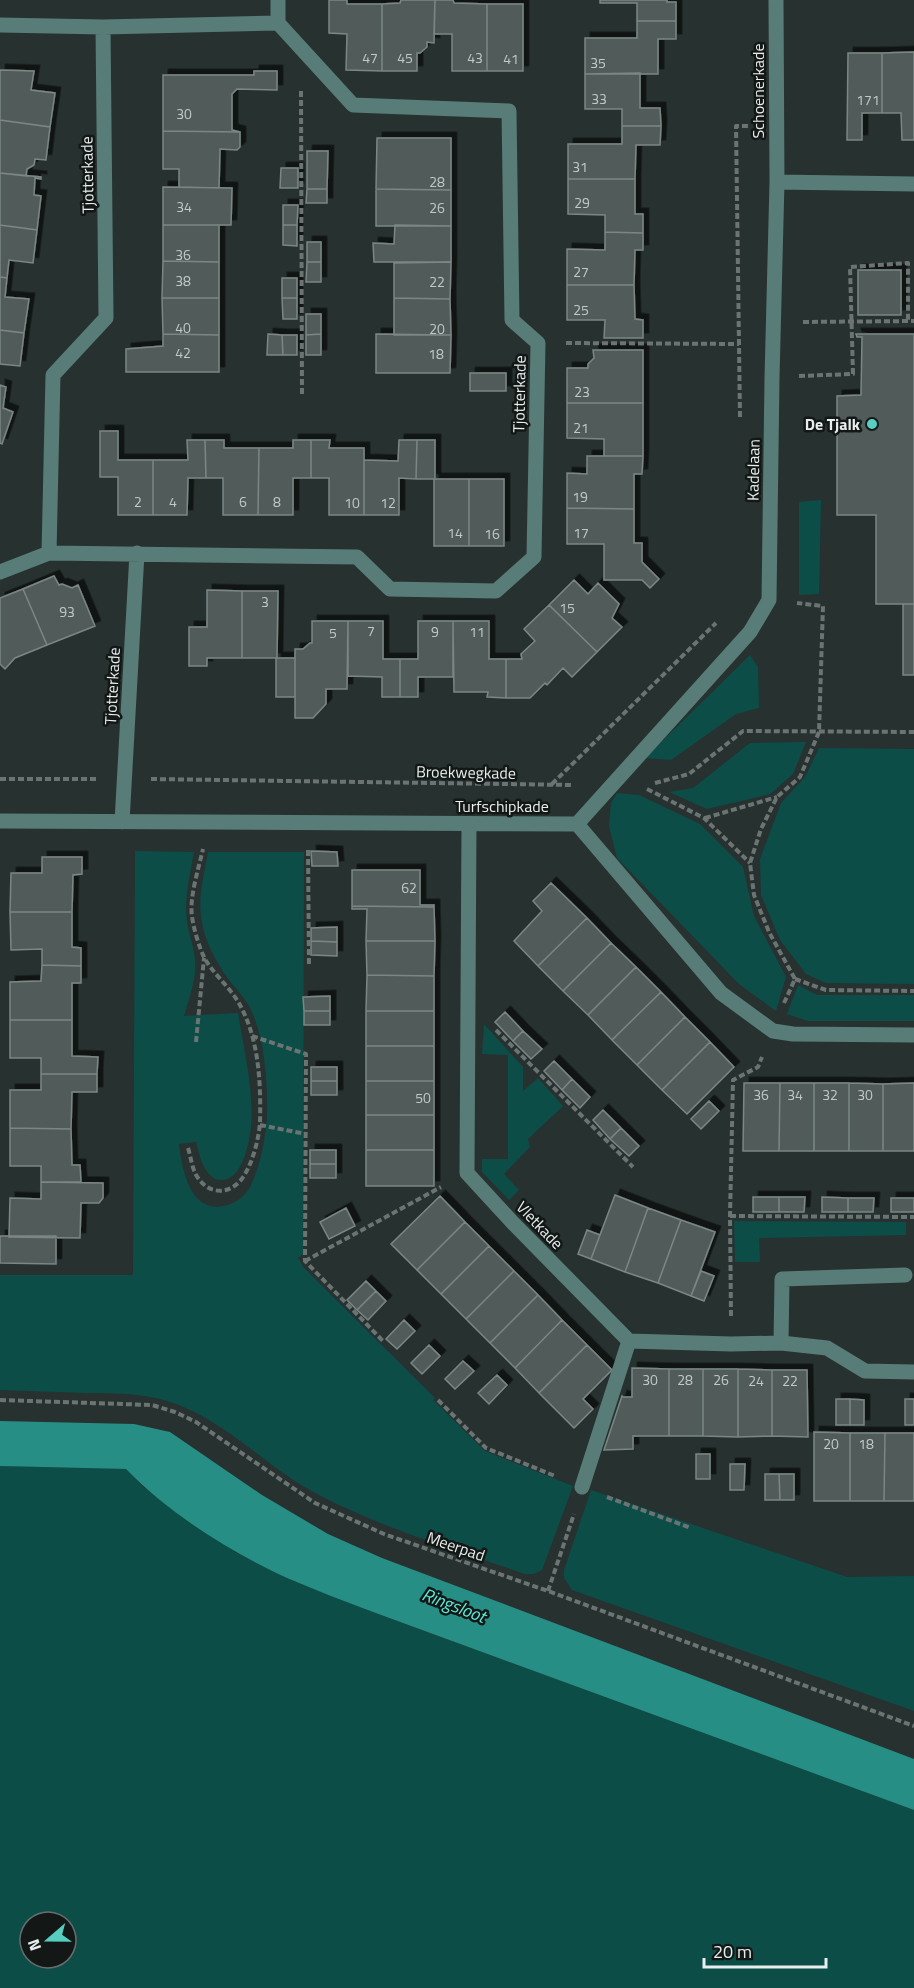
<svg xmlns="http://www.w3.org/2000/svg" width="914" height="1988" viewBox="0 0 914 1988" font-family="'Titillium Web',sans-serif">
	<style>
		.green { fill: #0d4d48; fill-rule: evenodd }
		.water { fill: #268e84 }
		.building { fill: #515c5a; stroke: #7b8685; stroke-width: 1.5; filter: url(#shadow) }
		.lines { fill: none; stroke-linecap: round; stroke-linejoin: round }
		.path { stroke: #6b7473; stroke-width: 4; stroke-dasharray: 6 3; stroke-linecap: butt }
		.minor { stroke: #587c77; stroke-width: 15 }
		.poi-dot { fill: #57cec2; stroke: #131817; stroke-width: 2 }
		.labels { text-anchor: middle; dominant-baseline: central; stroke-width: 5; stroke-linejoin: round; paint-order: stroke }
		.number-label { font-size: 14px; fill: #c2cac8 }
		.street-label { font-size: 16px; fill: #e7eeed; stroke: #131817 }
		.poi-label { font-size: 16px; font-weight: bold; fill: #e7eeed; stroke: #131817; text-anchor: end }
		.water-label { font-size: 18px; font-style: italic; fill: #5eeadc; stroke: #131817 }
	</style>
	<defs>
		<filter id="shadow"><feDropShadow dx="5.5" dy="-5.5" stdDeviation="0" flood-color="#0009"/></filter>
	</defs>
	<rect width="100%" height="100%" fill="#273130"/>
	<path class="green" d="M821,500l-2,94 -20,1v-93z
		M750,655l8,12 1,41 -23,6 -65,46 -26,-2z
		M806,742l-13,32 -23,20 -63,15 -38,-17 24,-4 57,-45z
		M819,748l95,1v235l-88,-1 -20,-9 -26,-34 -19,-45 -1,-36 21,-56 24,-26z
		M617,793l22,2 61,29 43,43 11,49 32,61 -10,34 -37,-27 -122,-126 -8,-32 2,-23z
		M135,851l59,1c-4,23 -10,45 -7,69 2,17 10,32 8,50 -1,15 -7,30 -11,45l54,-3c6,38 16,76 13,114 -2,16 -8,51 -28,53 -9,1 -14,-5 -18,-12 -5,-7 -6,-17 -9,-26l-17,2c3,24 10,69 45,62 10,-2 19,-8 25,-17 11,-21 16,-48 18,-71 1,-32 -2,-83 -18,-112 -5,-9 -13,-17 -19,-25 -14,-18 -27,-43 -29,-66 -3,-21 4,-43 7,-63h96l-1,402 -5,4 6,10 131,130 -2,2 52,51 88,35 -31,84 -8,4h-9c-69,-24 -140,-45 -204,-78 -54,-27 -95,-77 -154,-95 -26,-8 -53,-8 -81,-8 -28,-1 -57,-2 -86,-3v-115h133z
		M798,985l19,10h97v26h-106l-21,-7z
		M484,1024l39,43v24l15,-13 25,28 -35,33 2,8 -26,27 15,16 -10,10 -27,-28v-13h26v-104l-26,-1z
		M734,1221l172,1v13l-147,3 1,24h-25z
		M0,1466l126,3 16,17 95,67 50,25 86,34 541,198v178h-914zM30,1922h36v36h-36z
		M591,1490l256,87 67,-1v135l-342,-121 -8,-12v-8z"/>
	<path class="water" d="M0,1421l134,3 36,8 92,63 66,39 54,24 532,201v51l-541,-198c-29,-11 -58,-22 -86,-34 -55,-25 -119,-65 -161,-109l-126,-3z"/>
	<path class="building" d="M329,0h18v4h35v67l-36,-1 1,-36 -18,-1z
		M401,0h34l-1,43 -7,-1v5l-7,6h-3v18h-35v-67l18,-1z
		M435,0h18l1,3 33,1v67h-35v-37h-18z
		M600,0h67v2h9v19h-39v-18h-37z
		M487,4h36v67h-36z
		M637,21h39v18h-18v35h-73v-36h52z
		M914,52v88h-12l-1,-27h-19v-60z
		M848,53h34v60h-20v27h-15z
		M0,70l34,1 -3,19 24,3 -5,34 -50,-7z
		M254,71h23v19l-40,-1 -5,5v36l8,2 -77,-1v-56h91z
		M640,73v35h20l1,18h-39v-17h-37v-35z
		M0,120l50,7 -4,33 -11,-1 -1,6 -7,4 -1,7 -26,-3z
		M622,126h39l-1,19h-24l-1,34h-67v-35h54z
		M163,131l77,1v15l-3,3 -17,-1 -1,39 -40,-1v-18h-16z
		M377,138h74v52l-75,-1z
		M307,151h21l-1,38h-20z
		M281,168h17v20h-18z
		M0,173l41,4v2l-6,-1 -1,17 7,1 -4,34 -37,-5z
		M568,179h67v35h8v19l-38,-1v-17l-37,-1z
		M163,187l69,1 -1,37h-68z
		M307,189h20v14h-21z
		M376,189l75,1v36h-75z
		M283,205h15l-1,20h-14z
		M0,225l37,5 -4,33 -24,-3 -2,18 -7,-1z
		M163,225h56v37l-56,-1z
		M283,225h14v21l-14,-1z
		M395,225l56,1v36h-77l-1,-19 21,1z
		M605,232l38,1v17h-8l-1,35h-67v-36l38,1z
		M307,242h14v20h-14z
		M163,261l56,1v36h-57z
		M307,262h14v20h-15z
		M451,262l-1,37 -56,-1v-35z
		M858,270h43v45h-43z
		M0,277l7,1 -2,19 24,2 -5,34 -24,-3z
		M282,278h15v20h-15z
		M567,285h67l1,34 8,1v18h-39l1,-18h-38z
		M162,298h57v37l-56,-1z
		M282,298h15v21h-14z
		M394,298l56,1 1,36h-57z
		M306,314h15v20l-15,1z
		M0,330l24,3 -4,33 -20,-2z
		M163,334l56,1v37h-93v-23l37,-3z
		M268,334l14,1 1,20h-16z
		M321,334v21h-15v-20z
		M376,334l75,1 -1,38h-74z
		M856,334h58v270h-38v-89h-39v-119l24,-1 1,-58h-5z
		M282,335h15v20h-14z
		M593,350h50v53h-76v-35h21v-4l6,-6z
		M470,373h36v18h-36z
		M0,385l6,2 -3,21 10,4 -11,32 -2,-1z
		M567,403h76v53h-39v-17l-37,-1z
		M100,431h18v29h35v55h-35v-38h-18z
		M187,440h18l1,38h-18l-1,37h-34v-55h35z
		M205,440h19v8h35l-1,67h-35v-37h-17z
		M293,440h18v38h-18v37h-35l1,-67h34z
		M311,440h19l-1,8h35v67h-35v-37h-18z
		M399,440h18l-1,39 -17,-1v37h-35v-55l34,1z
		M417,440h18v39h34v67h-35v-67h-18z
		M587,456h56l-1,18h-8v35l-67,-1v-35l20,1z
		M469,479h35v67h-35z
		M567,508l67,1v34h8v19l17,17 -9,9 -8,-8h-38v-36h-37z
		M54,576l5,9 3,-1 10,4 6,-3 17,41 -48,19 -24,-56z
		M574,580l14,14 10,-11 21,21 -7,14 10,9 -25,25 -48,-47z
		M23,589l24,56 -32,13 -10,11 -5,-5v-66z
		M207,590l35,1v67h-35v8h-18v-39h18z
		M242,591h36l-1,67h18v39h-19v-39h-34z
		M903,604h11v71h-11z
		M549,605l48,47 -25,25 -9,-9 -16,17 -2,-2 -15,15h-24v-39h16l-1,-5 14,-13 -11,-12z
		M312,621h36l-1,68h-21v15l-13,14h-18v-69h8l7,-6h2z
		M348,621h35v38h17v38h-18v-20l-34,-1z
		M418,621h35v56h-35v20h-18v-38h18z
		M453,621h36v38h17v39l-19,-1 1,-5h-34z
		M311,851l26,1 1,14h-26z
		M42,857h40v17l-9,1 -1,37h-62l1,-39h31z
		M352,870h68v35h14v2l-82,-1z
		M551,883l36,35 -49,48 -24,-25 28,-30 -9,-10z
		M352,906l82,1 1,34h-69l1,-32h-15z
		M10,912h62v35l9,1v18l-39,-1v-16l-31,1z
		M587,918l24,25 -48,48 -25,-25z
		M337,927v15l-26,-1v-13z
		M311,941l26,1v14l-26,-1z
		M366,941h69l-1,35 -67,-1z
		M611,943l25,24 -48,48 -25,-24z
		M42,965l39,1v17h-9v37h-62v-38l31,-1z
		M636,967l25,25 -49,48 -24,-25z
		M367,975l67,1v35h-68z
		M661,992l24,25 -48,48 -25,-25z
		M330,996v15h-26l-1,-14z
		M304,1011h26v14h-26z
		M366,1011h68v35h-68z
		M505,1012l18,19 -10,10 -18,-19z
		M685,1017l25,25 -48,48 -25,-25z
		M10,1020h62v36l26,1 -1,17h-56v-16h-31z
		M523,1031l19,18 -11,10 -18,-18z
		M710,1042l24,25 -47,47 -25,-24z
		M366,1046h68v35h-68z
		M554,1061l18,18 -10,11 -18,-19z
		M311,1067h26v14h-26z
		M41,1074h56v18h-25l-1,37 -61,-1v-38h31z
		M572,1079l18,18 -10,11 -18,-18z
		M311,1081h26v14h-26z
		M366,1081h68v34h-68z
		M744,1083h36l-1,68h-36z
		M780,1083h34v68h-35z
		M814,1083h35v68h-35z
		M849,1083l34,1v67h-34z
		M914,1083v68h-31v-67z
		M709,1101l10,10 -18,18 -10,-10z
		M603,1110l18,18 -11,11 -17,-19z
		M366,1115h68v35h-68z
		M10,1128l61,1 1,36h8l1,17h-40v-16h-31z
		M621,1128l18,18 -10,10 -19,-17z
		M310,1150h26v14h-26z
		M366,1150h68v36h-68z
		M310,1164h26v14h-26z
		M41,1182l62,1v15l-4,5h-18l-1,35 -71,-1 1,-39 31,1z
		M615,1195l33,13 -23,64 -34,-13z
		M440,1196l25,26 -48,48 -26,-26z
		M753,1197h26v15h-26z
		M779,1197h26l-1,15h-25z
		M822,1197l26,1v14h-26z
		M848,1198h26l-1,14h-25z
		M891,1198h23v14h-23z
		M346,1208l9,18 -26,13 -9,-17z
		M648,1208l33,12 -23,63 -33,-11z
		M681,1220l34,12 -24,64 -33,-13z
		M465,1222l24,24 -48,48 -24,-24z
		M587,1230l13,5 -9,24 -13,-5z
		M0,1236h56v28l-56,-1z
		M489,1246l25,25 -48,48 -25,-25z
		M514,1271l24,24 -48,48 -24,-24z
		M701,1271l13,5 -10,25 -13,-5z
		M366,1281l10,10 -19,19 -10,-10z
		M376,1291l10,10 -18,19 -11,-10z
		M538,1295l24,25 -47,48 -25,-25z
		M404,1320l11,11 -18,18 -11,-10z
		M562,1320l25,25 -48,48 -24,-25z
		M429,1345l11,11 -18,18 -11,-11z
		M587,1345l25,25 -29,29 10,10 -19,19 -35,-35z
		M463,1361l11,10 -19,18 -10,-10z
		M632,1368l37,1v67h-36v13l-29,1 18,-54 1,1h9z
		M669,1369h34v67h-34z
		M703,1369h35v68l-35,-1z
		M738,1369l34,1v66l-34,1z
		M772,1370h35l1,67 -36,-1z
		M497,1375l10,10 -18,19 -11,-11z
		M836,1399h14v26h-14z
		M850,1399l14,1v25h-14z
		M905,1399h9v26h-9z
		M814,1432l36,1v68h-36z
		M850,1433h35l-1,68h-34z
		M885,1433h29v68h-30z
		M696,1454h14v25h-14z
		M730,1464h15l-1,26h-14z
		M765,1474h14l1,26h-15z
		M779,1474h15v26h-14z"/>
	<g class="lines">
		<path class="path" d="M301,91l1,305
			M803,322l111,-1
			M566,343l173,1
			M799,376l54,-2 -3,-107 58,-4v58
			M740,417l-4,-291h14
			M0,779h96
			M151,779l422,6
			M655,783l34,-9 54,-43 171,1
			M552,784l164,-161
			M647,789l57,29 46,45
			M705,818l72,-21
			M308,850l1,116
			M795,979l31,11 88,1
			M784,1003l11,-24 -26,-47 -15,-37 -4,-32 11,-34 16,-32 23,-20 19,-45 4,-126 -26,-3
			M496,1030l137,137
			M252,1036l54,18 -1,207 78,80
			M196,1042l8,-84
			M260,1125l46,9
			M188,1148c3,9 4,22 10,30 13,19 36,16 47,-4 8,-13 14,-36 15,-52 1,-38 -1,-81 -19,-115 -9,-18 -26,-31 -36,-48 -5,-9 -12,-32 -13,-43 -3,-18 7,-49 11,-67
			M730,1216l184,1
			M305,1261l136,-74
			M731,1316l-1,-100 3,-136 25,-13 4,-10
			M0,1400l152,5 23,7 21,10 119,81 69,31 164,57 366,135
			M438,1400l48,48 69,28
			M607,1497l84,31
			M548,1591l26,-77"/>
		<path class="minor" d="M776,0l1,182
			M0,25l103,2 175,-4
			M49,553l4,-178 53,-57 -3,-291
			M0,572l49,-19 308,4 33,32 106,2 38,-34 4,-214 -26,-23 -3,-209 -156,-6 -75,-82v-23
			M0,821l577,3 144,169 52,38 20,3 121,1
			M122,822l15,-269
			M469,824l-2,349 46,50 116,118 102,3 50,-1 46,5 38,23 49,1
			M577,824l173,-192 19,-32 3,-222 5,-196 137,2
			M781,1343l1,-64 123,-4
			M582,1487l47,-146"/>
	</g>
	<circle class="poi-dot" cx="872" cy="424" r="6"/>
	<g class="labels">
		<g class="number-label">
			<text x="370" y="57">47</text>
			<text x="405" y="57">45</text>
			<text x="475" y="57">43</text>
			<text x="511" y="58">41</text>
			<text x="598" y="62">35</text>
			<text x="599" y="98">33</text>
			<text x="868" y="99">171</text>
			<text x="184" y="113">30</text>
			<text x="580" y="166">31</text>
			<text x="437" y="181">28</text>
			<text x="582" y="202">29</text>
			<text x="184" y="206">34</text>
			<text x="437" y="207">26</text>
			<text x="183" y="254">36</text>
			<text x="581" y="271">27</text>
			<text x="183" y="280">38</text>
			<text x="437" y="281">22</text>
			<text x="581" y="309">25</text>
			<text x="183" y="327">40</text>
			<text x="437" y="328">20</text>
			<text x="183" y="352">42</text>
			<text x="436" y="353">18</text>
			<text x="582" y="391">23</text>
			<text x="581" y="427">21</text>
			<text x="580" y="496">19</text>
			<text x="138" y="501">2</text>
			<text x="173" y="501">4</text>
			<text x="243" y="501">6</text>
			<text x="277" y="501">8</text>
			<text x="352" y="502">10</text>
			<text x="388" y="502">12</text>
			<text x="455" y="532">14</text>
			<text x="581" y="532">17</text>
			<text x="492" y="533">16</text>
			<text x="265" y="601">3</text>
			<text x="567" y="607">15</text>
			<text x="67" y="611">93</text>
			<text x="371" y="630">7</text>
			<text x="435" y="631">9</text>
			<text x="477" y="631">11</text>
			<text x="333" y="632">5</text>
			<text x="409" y="887">62</text>
			<text x="761" y="1094">36</text>
			<text x="795" y="1094">34</text>
			<text x="830" y="1094">32</text>
			<text x="865" y="1094">30</text>
			<text x="423" y="1097">50</text>
			<text x="650" y="1379">30</text>
			<text x="685" y="1379">28</text>
			<text x="721" y="1379">26</text>
			<text x="756" y="1380">24</text>
			<text x="790" y="1380">22</text>
			<text x="831" y="1443">20</text>
			<text x="866" y="1443">18</text>
		</g>
		<g class="street-label">
			<text transform="translate(758 91) rotate(-90)">Schoenerkade</text>
			<text transform="translate(87 175) rotate(-91)">Tjotterkade</text>
			<text transform="translate(519 394) rotate(-89)">Tjotterkade</text>
			<text transform="translate(753 470) rotate(-89)">Kadelaan</text>
			<text transform="translate(112 686) rotate(-87)">Tjotterkade</text>
			<text transform="translate(466 772) rotate(1)">Broekwegkade</text>
			<text x="502" y="806">Turfschipkade</text>
			<text transform="translate(540 1225) rotate(46)">Vletkade</text>
			<text transform="translate(456 1546) rotate(19)">Meerpad</text>
		</g>
		<g class="poi-label">
			<text x="860" y="424">De Tjalk</text>
		</g>
		<g class="water-label">
			<text transform="translate(454 1605) rotate(21)">Ringsloot</text>
		</g>
	</g>
	<g transform="translate(48 1940) rotate(250)"><circle r="28" fill="#131817" stroke="#686e6d" stroke-width="1.5"/>
	<path d="M0-4.5L10 22L0 15L-10 22Z" fill="#57cec2"/>
	<text y="-9" font-size="16" font-weight="bold" text-anchor="middle" fill="#e7eeed">N</text>
	</g>
	<path d="M704 1958v9h122v-9" fill="none" stroke="#e7eeed" stroke-width="3"/>
	<text x="713" y="1958" font-size="18" fill="#e7eeed" stroke="#131817" stroke-width="4.5" paint-order="stroke">20 m</text>
</svg>
